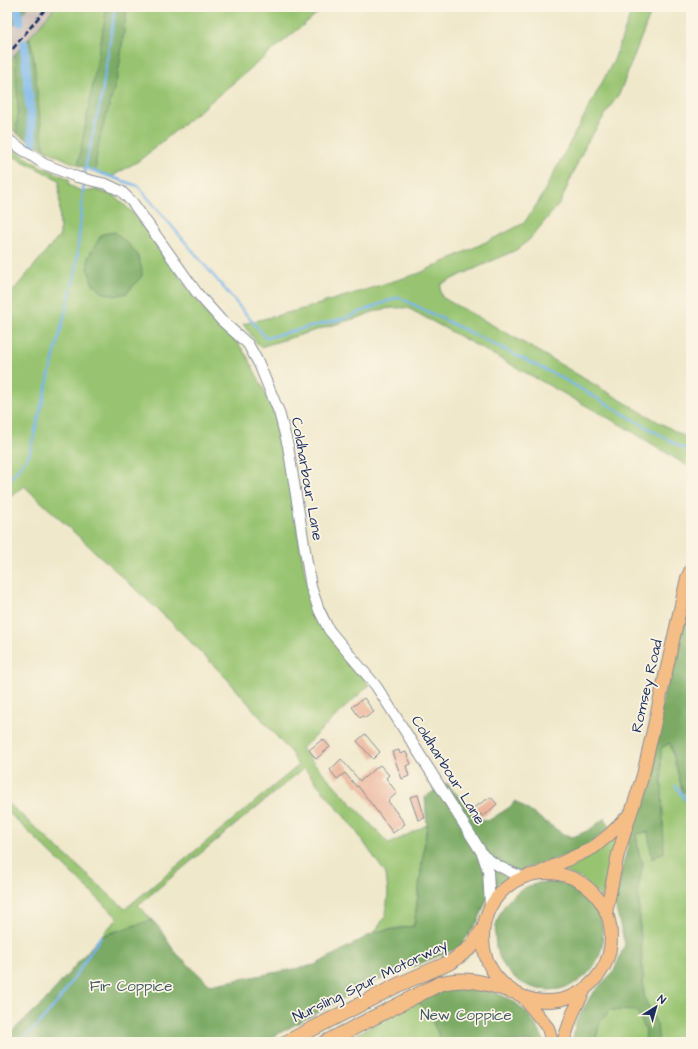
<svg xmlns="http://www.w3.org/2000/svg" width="698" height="1049" viewBox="0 0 698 1049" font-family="'Architects Daughter',sans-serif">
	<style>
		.industrial { fill: #cec1ba }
		.green { fill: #98c471; stroke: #5a7a68 }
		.forest { fill: #7aaa63; stroke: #4a6c60 }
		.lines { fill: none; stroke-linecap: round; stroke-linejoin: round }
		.stream { stroke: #78b5ea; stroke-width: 2.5 }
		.canal { stroke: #78b5ea; stroke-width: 9 }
		.building { fill: #ebb39a }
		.minor-casing { stroke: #868c94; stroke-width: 12 }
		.major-casing { stroke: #868c94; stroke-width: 14 }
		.highway-casing { stroke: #868c94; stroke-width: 16 }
		.minor { stroke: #fff; stroke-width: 10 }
		.major { stroke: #f6be87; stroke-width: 12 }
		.highway { stroke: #f6be87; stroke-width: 14 }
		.rail { stroke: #1b2f5e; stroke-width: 2.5; stroke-dasharray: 6 3; stroke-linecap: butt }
		.labels { text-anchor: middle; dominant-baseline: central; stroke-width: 3.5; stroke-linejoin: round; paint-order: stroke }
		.street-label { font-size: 15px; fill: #1b2f5e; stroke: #fcf5e5 }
		.park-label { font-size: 15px; fill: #405c64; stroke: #fcf5e5 }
	</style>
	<rect width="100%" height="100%" fill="#fcf5e5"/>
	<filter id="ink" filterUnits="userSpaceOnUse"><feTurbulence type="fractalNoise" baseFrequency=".025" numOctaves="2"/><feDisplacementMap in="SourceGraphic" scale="8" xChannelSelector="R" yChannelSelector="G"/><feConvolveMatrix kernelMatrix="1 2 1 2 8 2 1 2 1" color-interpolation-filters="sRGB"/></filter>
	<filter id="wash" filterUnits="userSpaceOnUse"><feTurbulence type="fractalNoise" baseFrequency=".012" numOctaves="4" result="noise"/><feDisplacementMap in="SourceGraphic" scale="16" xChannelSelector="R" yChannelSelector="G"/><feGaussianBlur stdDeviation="0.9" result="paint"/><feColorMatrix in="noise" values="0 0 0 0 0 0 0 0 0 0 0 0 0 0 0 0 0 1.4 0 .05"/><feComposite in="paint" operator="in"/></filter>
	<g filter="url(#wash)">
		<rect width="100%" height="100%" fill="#f0e8cb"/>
		<path class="industrial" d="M28,7h27l-48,57v-31z"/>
		<path class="green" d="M55,7h270l-185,153 -29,17c-37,-12 -72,-28 -104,-51v-62z
			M633,7h20l-33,85 -34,52 -26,59 -31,37 -13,10 -75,34 -1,7 2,6 8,5c82,43 160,94 241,138v28l-68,-42 -215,-118c-17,-1 -30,1 -45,8l-103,31 -17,-23 60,-15 117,-36 85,-40 19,-10 15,-22 75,-141z
			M7,145l31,20 31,14v6l14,7 13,-2 19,6 21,20 44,62 27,35 20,21 11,9 10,15 23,46 13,48 23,134 34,62 28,37 -68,64 88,95 38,-19 -13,101 -39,6 11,-17 2,-22 -2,-19 -33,-47 -49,-59 -166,137 14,15 -51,16 17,-18 -111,-107v-9l118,107 173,-143 -6,-12 -64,-74 -57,-58 -147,-136 -17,14v-202l53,-63 -1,-55 -52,-27z
			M670,743l13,49 8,-7v257h-96l5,-20 10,-12h35l-7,-121 5,-26 -4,-8 -3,-21 12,-3 13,-50 -1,-33z
			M617,835l-15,64 -18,-19 -23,-10 16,-6 22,-14z
			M418,1001l12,15 12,26h-100z"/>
		<path class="forest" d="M7,7h21l-18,22 -3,-19z
			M107,7h20c-3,22 -5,45 -9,67 -6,27 -24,72 -22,98l-18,-7z
			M30,38c8,37 7,75 15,112l-29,-17 2,-21 -3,-58z
			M115,232c15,14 27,21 27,44l-15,17 -12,3 -13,-4 -10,-9 -4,-14v-12l14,-23z
			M691,583v202l-8,8 -13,-50 -9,5 3,104 -12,7 -4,-27 -12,2 3,21 4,8 -5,26 6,108 13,28 2,17h-14l1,-11 -9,-20 -27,-1 -10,12 -5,20h-23l4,-20 16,-28 22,-23 11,-27 -10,-39 5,-27z
			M447,783l30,35 11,3 22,-14 5,-6 48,33 10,3 16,-7 16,-12 5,9 -19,16 -15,9 -54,18 -23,13 -13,18 -8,20 -18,26 -88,36 -109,59h-256v-6l36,-33 58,-67 51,-16 8,9 14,22 36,34 105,-20 60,-33 39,-6 13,-101 -2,-28z
			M495 936a54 54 0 1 1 108 0a54 54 0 1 1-108 0Z
			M454,986c34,3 64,8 82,40 3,5 7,10 8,16h-102l-12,-26 -12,-15z"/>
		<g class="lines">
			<path class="stream" d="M24,41v3
				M85,168l16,-68 14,-93
				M84,176l1,-8 53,18 128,152 79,-20 53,-21 164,81 129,75
				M7,483l22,-28 47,-185 8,-89
				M676,786l15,22
				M18,1042c36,-26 59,-70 83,-106"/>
			<path class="canal" d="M17,7l3,15
				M24,44l9,100"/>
		</g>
		<g id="blocks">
			<path class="building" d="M364,698l10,14 -9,6 -2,-2 -3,2 -8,-11z
				M365,734l15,18 -7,7 -16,-18z
				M323,739l7,8 -14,12 -7,-9z
				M399,750l1,4 6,-2 5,12 -5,2 3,10 -7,3 -10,-27z
				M341,759l19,22 20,-16 9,10 -3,3 11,15 -9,8 17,23 -12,9 -35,-47 -1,1 -12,-14 -8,6 -7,-9z
				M418,795l7,23 -7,2 -8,-23z
				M491,797l6,7 -14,13 -2,-3 -2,1 -6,-7z"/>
		</g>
	</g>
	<g filter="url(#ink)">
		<use href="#blocks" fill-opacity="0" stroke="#868c94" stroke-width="1"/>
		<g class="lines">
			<defs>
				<path id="minor" d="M7,139l37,25 33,13 29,7 15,7 12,12 64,90 24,27 27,24 11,20 20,48 9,34 23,141 8,23 10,20 47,56 15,23 91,144 6,18 2,35
					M483,855c13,11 25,17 41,22"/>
				<path id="major" d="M541,872l52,-24 16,-13 21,-21
					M483 937a64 64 0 1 1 128 0a64 64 0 1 1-128 0Z
					M606,913l12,-59 25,-79 44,-197 4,-9
					M523,997l25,31 4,14
					M563,1042l10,-29 12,-24"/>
				<path id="highway" d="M287,1042l113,-58 51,-22 20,-15 11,-16
					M326,1042l113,-58c26,-8 47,-1 72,7"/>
			</defs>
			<use href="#minor" class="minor-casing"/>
			<use href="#major" class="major-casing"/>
			<use href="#highway" class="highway-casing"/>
			<use href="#minor" class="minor"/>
			<use href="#major" class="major"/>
			<use href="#highway" class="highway"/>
			<path class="rail" d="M7,56l40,-49"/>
		</g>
	</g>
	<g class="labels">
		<g class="street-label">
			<text transform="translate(307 479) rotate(80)">Coldharbour Lane</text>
			<text transform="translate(647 686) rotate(-77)">Romsey Road</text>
			<text transform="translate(448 770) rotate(58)">Coldharbour Lane</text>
			<text transform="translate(370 981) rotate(-26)">Nursling Spur Motorway</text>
		</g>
		<g class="park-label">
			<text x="131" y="986">Fir Coppice</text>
			<text x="466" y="1015">New Coppice</text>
		</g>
	</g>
	<rect width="698" height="1049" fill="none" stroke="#fcf5e5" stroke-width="24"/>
	<g transform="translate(656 1007) rotate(37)" stroke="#fcf5e5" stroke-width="3" paint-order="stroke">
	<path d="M0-3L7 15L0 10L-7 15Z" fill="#1b2f5e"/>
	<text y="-6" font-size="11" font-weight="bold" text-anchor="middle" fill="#1b2f5e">N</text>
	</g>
</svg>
